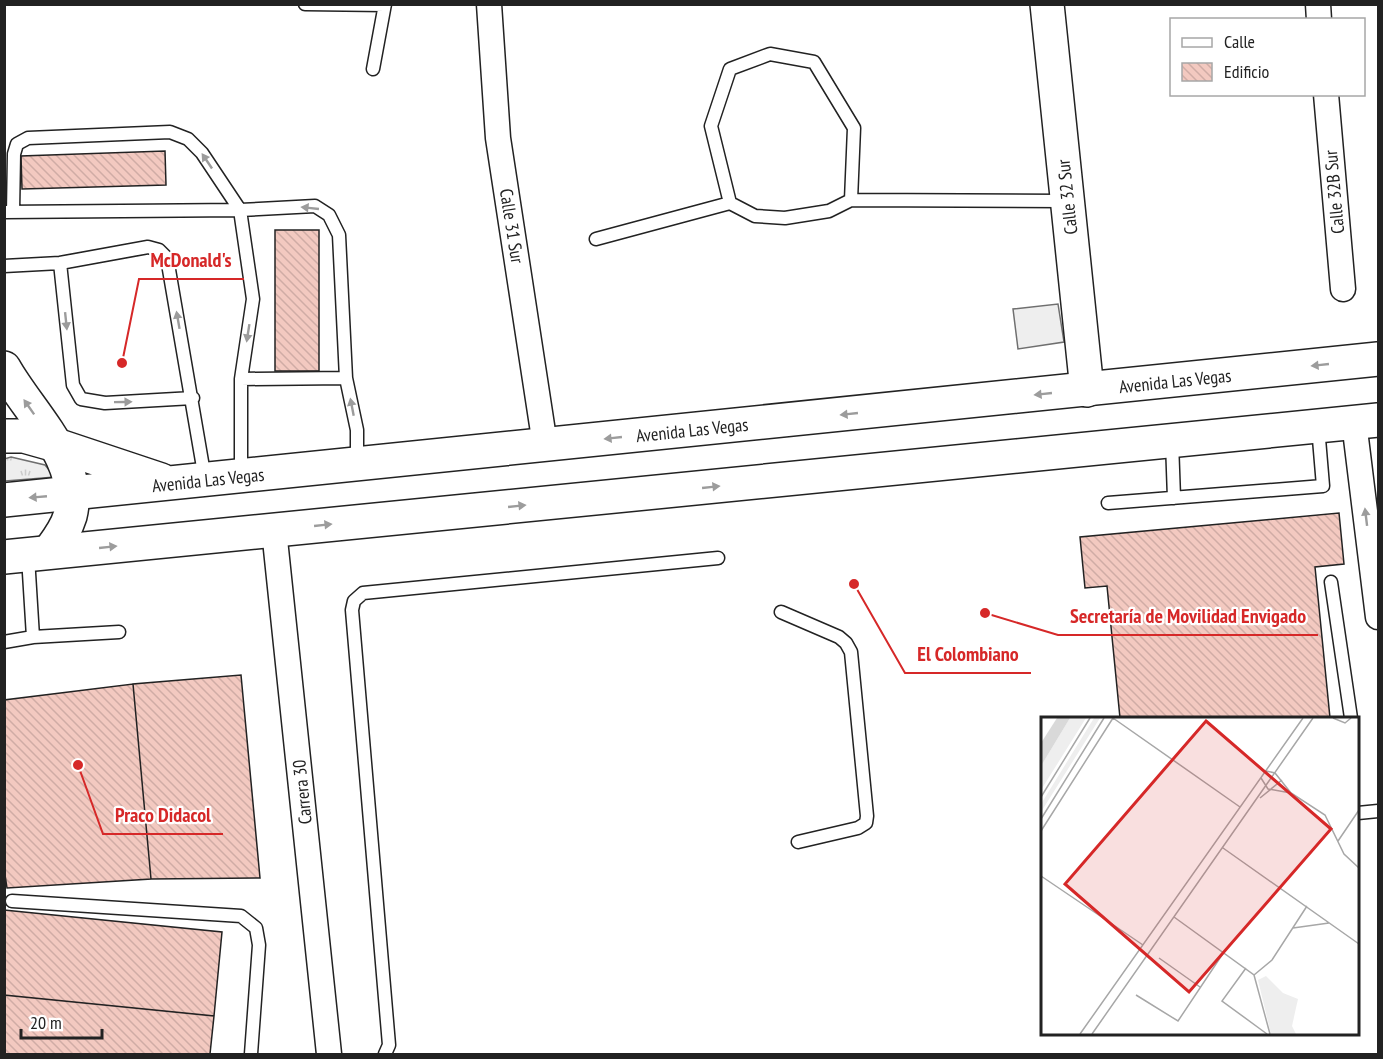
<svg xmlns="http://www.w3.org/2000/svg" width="1383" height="1059" viewBox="0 0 1383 1059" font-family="'PT Sans Narrow',sans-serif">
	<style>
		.grass { fill: url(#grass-tufts); stroke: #6f6f6f; stroke-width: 1.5 }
		.garden { fill: #eee; stroke: #6f6f6f; stroke-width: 1.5 }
		.building { fill: url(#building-back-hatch); stroke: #222; stroke-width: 1.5 }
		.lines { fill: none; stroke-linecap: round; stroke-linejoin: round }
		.lane-casing { stroke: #222; stroke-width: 15 }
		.street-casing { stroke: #222; stroke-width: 27 }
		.secondary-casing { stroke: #222; stroke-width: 36 }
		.primary-casing { stroke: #222; stroke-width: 36 }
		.lane { stroke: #fff; stroke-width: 12 }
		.street { stroke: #fff; stroke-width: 24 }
		.secondary { stroke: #fff; stroke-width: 33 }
		.primary { stroke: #fff; stroke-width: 33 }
		.oneway { fill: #9c9c9c }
		.labels { text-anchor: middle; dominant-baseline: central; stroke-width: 4.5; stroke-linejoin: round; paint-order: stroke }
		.street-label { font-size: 18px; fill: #222; stroke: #fff }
		.inset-road { fill: none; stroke: #a7a7a7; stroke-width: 1.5 }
		.view { fill: #d62828; fill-opacity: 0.15; stroke: #d62828; stroke-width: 3 }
		.inset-edge { fill: none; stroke: #222; stroke-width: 3 }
		.leader { fill: none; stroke: #d62828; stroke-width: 2 }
		.callout-dot { fill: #d62828; stroke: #fff; stroke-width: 2 }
		.callout-label { font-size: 20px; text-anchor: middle; font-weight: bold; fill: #d62828; stroke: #fff; stroke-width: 4.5; stroke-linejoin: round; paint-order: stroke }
	</style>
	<defs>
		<pattern id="grass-tufts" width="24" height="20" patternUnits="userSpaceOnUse" patternTransform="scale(1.5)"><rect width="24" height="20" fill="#eee"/><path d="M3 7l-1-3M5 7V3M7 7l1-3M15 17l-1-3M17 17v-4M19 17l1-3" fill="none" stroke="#ccc"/></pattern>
		<pattern id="building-back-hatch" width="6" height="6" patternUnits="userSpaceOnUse" patternTransform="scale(1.5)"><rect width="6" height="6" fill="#f3c9c0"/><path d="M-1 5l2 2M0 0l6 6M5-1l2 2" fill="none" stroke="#d0aca5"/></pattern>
	</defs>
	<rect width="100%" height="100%" fill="#fff"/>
	<path class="grass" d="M11,457l34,8 10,12 -50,4 -1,-22z"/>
	<path class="garden" d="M1058,304l6,38 -46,7 -5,-40z"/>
	<path class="building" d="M165,151l1,34 -144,4 -1,-33z
		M275,230h44v141h-44z
		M1339,513l5,51 -29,3 15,151h-210l-13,-132 -22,2 -5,-51z
		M241,675l19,203 -109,1 -18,-195z
		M133,684l18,195 -144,9 -3,-20v-168z
		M4,910l218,22 -8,84 -210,-21z
		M4,995l210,21 -4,38h-206z"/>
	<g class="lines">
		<defs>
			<path id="lane" d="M305,4l80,1
				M373,69l12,-65
				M730,203l25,13 30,2 44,-7 22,-11
				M4,212l236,-2
				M13,212l1,-58 3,-10 11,-6 142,-6 18,7 14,14 38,57
				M596,239l134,-36 -19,-77 19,-57 40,-15 44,8 40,66 -3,72 214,1
				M60,263l13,122 8,14 24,4 88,-5
				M4,266l56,-3 88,-16 11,3 8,8 38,221
				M241,379l105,-1
				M1172,442l2,56
				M241,474v-95l12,-80 -13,-89 75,-4 14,9 10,20 7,143 11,52v33
				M1108,503l215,-17 -5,-59
				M28,557l5,80
				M1331,582l20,136
				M781,612l58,25 7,6 5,9 16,164 -1,7 -8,5 -60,14
				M4,642l29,-5 86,-5
				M1358,813l20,-2
				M12,901l229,15 15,12 3,17 -8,109
				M385,1054l4,-9 -37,-435 2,-9 9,-8 355,-35"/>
			<path id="street" d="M489,4l9,134 47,307
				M1318,4l1,16
				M1326,94l17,195
				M1354,422l24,195
				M274,530l55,524"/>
			<path id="secondary" d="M1047,4l40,386
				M4,368c25,45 80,93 66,148 -4,14 -13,25 -21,36"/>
			<path id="primary" d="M4,436h20l32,9 105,35
				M4,500l1374,-141
				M4,557l1374,-137"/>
		</defs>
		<use href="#lane" class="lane-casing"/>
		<use href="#street" class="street-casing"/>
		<use href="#secondary" class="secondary-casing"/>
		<use href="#primary" class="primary-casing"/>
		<use href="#lane" class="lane"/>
		<use href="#street" class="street"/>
		<use href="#secondary" class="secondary"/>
		<use href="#primary" class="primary"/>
	</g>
	<defs><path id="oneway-solid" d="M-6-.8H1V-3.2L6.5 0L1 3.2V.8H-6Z" transform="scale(1.5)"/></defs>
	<g class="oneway">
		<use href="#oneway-solid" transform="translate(207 161) rotate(-124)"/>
		<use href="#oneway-solid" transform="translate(310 208) rotate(-174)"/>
		<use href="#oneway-solid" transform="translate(178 320) rotate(-100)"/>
		<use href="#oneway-solid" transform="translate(66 321) rotate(84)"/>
		<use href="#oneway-solid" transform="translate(248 333) rotate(99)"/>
		<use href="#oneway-solid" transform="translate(1320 365) rotate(174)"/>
		<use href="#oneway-solid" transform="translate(1043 394) rotate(174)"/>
		<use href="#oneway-solid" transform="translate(123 402) rotate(-1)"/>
		<use href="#oneway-solid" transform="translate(29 407) rotate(-125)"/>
		<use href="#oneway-solid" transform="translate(352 407) rotate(-101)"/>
		<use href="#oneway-solid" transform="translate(849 414) rotate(174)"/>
		<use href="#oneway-solid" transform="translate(613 438) rotate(174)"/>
		<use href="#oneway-solid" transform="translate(711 487) rotate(-6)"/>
		<use href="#oneway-solid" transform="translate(38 497) rotate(175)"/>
		<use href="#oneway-solid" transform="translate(517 506) rotate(-6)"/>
		<use href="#oneway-solid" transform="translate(1366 517) rotate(-97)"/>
		<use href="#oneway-solid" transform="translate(323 525) rotate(-6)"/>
		<use href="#oneway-solid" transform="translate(108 547) rotate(-6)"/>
	</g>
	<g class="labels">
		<g class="street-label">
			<text transform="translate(1334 192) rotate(-95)">Calle 32B Sur</text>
			<text transform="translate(1067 197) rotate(-96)">Calle 32 Sur</text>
			<text transform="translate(512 226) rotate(81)">Calle 31 Sur</text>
			<text transform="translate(1175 381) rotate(-6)">Avenida Las Vegas</text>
			<text transform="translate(692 430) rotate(-6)">Avenida Las Vegas</text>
			<text transform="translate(208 480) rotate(-6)">Avenida Las Vegas</text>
			<text transform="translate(302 792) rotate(-96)">Carrera 30</text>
		</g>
	</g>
	<g transform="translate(1041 717)">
		<rect width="318" height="318" fill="#fff"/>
		<path d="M29,1h16l-45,72v-24zM53,1h6l-59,94v-8zM225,259l17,17 15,6 -6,27 4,8h-25l-13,-54z" fill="#eee"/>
		<path d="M16,1h13l-29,48v-23z" fill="#d9d9d9"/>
		<path class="inset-road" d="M72,1l127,89M292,1l12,5 6,-5M225,54l9,2 16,20 34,22 19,39 15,14M220,61l7,11 23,4M0,80l49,-79M219,81l22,-18M0,102l63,-101M0,114l72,-113M297,124l21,-31M182,131l136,96M0,159l102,69M133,200l80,58 16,59M252,211l36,-5M118,241l41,29M205,251l-24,33 45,33M213,258l18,-15 35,-54M95,278l42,26 46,-69M39,317l223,-316M51,317l221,-316"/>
		<path class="view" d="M165,4l125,108 -142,163 -124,-108z"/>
		<rect width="318" height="318" class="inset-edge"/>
	</g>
	<path class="leader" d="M122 363L139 279H244M985 613L1058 635H1318M854 584L905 673H1031M78 765L103 834H223"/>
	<g class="callout-dot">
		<circle cx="122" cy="363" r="6"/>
		<circle cx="985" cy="613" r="6"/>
		<circle cx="854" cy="584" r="6"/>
		<circle cx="78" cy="765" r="6"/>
	</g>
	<g class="callout-label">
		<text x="191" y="267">McDonald's</text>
		<text x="1188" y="623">Secretaría de Movilidad Envigado</text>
		<text x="968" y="661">El Colombiano</text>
		<text x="163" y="822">Praco Didacol</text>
	</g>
	<rect width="1383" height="1059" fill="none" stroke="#222222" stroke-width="12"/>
	<rect x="1170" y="18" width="195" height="78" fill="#ffffff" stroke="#a7a7a7" stroke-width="1.5"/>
	<rect x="1182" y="38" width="30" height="9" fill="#ffffff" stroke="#a7a7a7" stroke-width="1.5"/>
	<text x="1224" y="48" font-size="18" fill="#222222">Calle</text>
	<rect x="1182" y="63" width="30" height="18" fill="url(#building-back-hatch)" stroke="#a7a7a7" stroke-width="1.5"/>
	<text x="1224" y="78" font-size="18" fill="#222222">Edificio</text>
	<path d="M21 1029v9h81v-9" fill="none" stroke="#222222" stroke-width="3"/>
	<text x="30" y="1029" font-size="18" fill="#222222" stroke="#ffffff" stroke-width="4.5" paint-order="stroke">20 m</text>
</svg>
